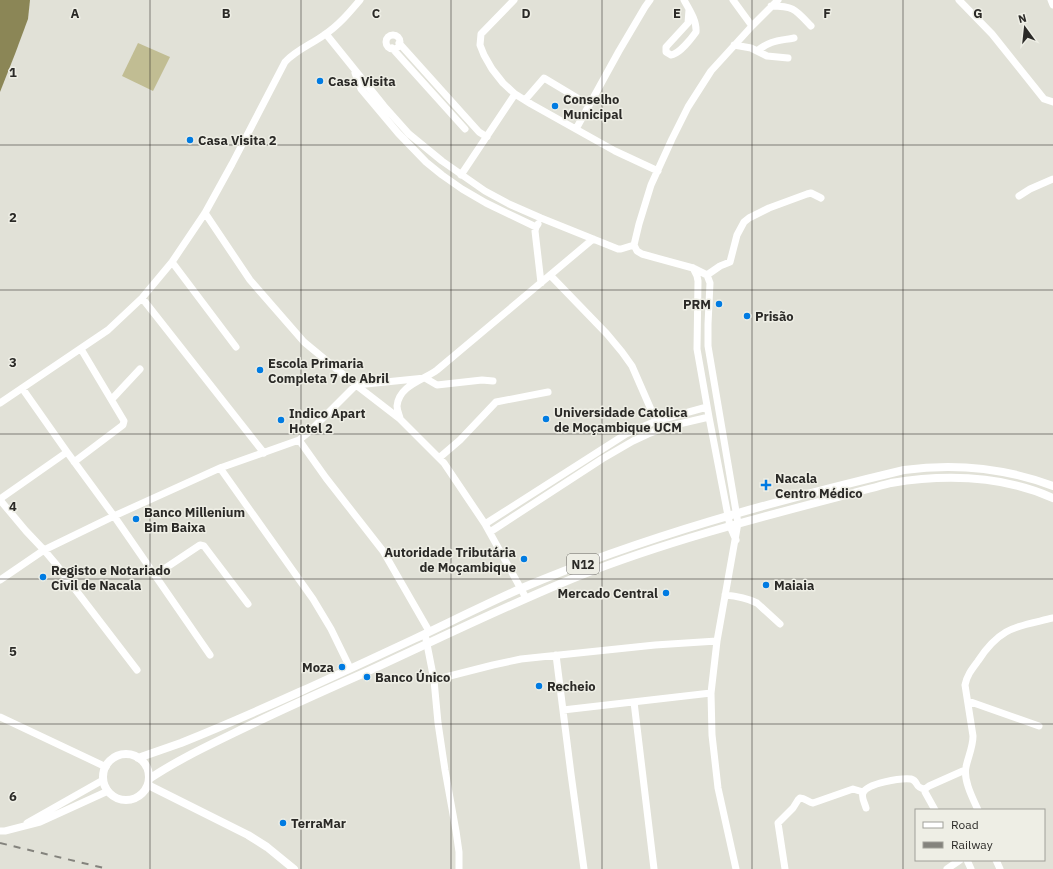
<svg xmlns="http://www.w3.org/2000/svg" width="1053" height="869" viewBox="0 0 1053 869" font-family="'IBM Plex Sans',sans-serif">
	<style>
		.green { fill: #c1bd93 }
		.water { fill: #8b8656 }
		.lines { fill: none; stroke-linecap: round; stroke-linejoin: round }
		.minor { stroke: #fff; stroke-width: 7 }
		.major { stroke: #fff; stroke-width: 8 }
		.rail { stroke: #84837d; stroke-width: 2; stroke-dasharray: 7 7; stroke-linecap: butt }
		.grid { fill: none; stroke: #2b2a27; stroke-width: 1; stroke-opacity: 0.55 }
		.poi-dot { fill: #007be2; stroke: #eeeee5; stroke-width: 1.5 }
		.labels { text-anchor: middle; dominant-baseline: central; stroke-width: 3; stroke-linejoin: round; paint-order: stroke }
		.shield { fill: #eeeee5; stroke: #666560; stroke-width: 1 }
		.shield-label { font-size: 12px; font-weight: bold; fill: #2b2a27 }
		.poi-label { font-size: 13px; font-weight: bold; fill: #2b2a27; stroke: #eeeee5; text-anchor: start }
		.grid-label { font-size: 13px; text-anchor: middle; font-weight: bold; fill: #2b2a27; stroke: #eeeee5; stroke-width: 3; stroke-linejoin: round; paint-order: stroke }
	</style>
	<rect width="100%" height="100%" fill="#e1e1d7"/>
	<path class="green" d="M138,43l32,14 -17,34 -31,-15z"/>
	<path class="water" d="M0,0h30l-2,19 -13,35 -15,38z"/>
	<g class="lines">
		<path class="minor" d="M514,0l-33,34 -1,11 4,10 8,14 11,14 12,11 16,10 84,47 43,20
			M684,0c5,9 13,21 12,32 -5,7 -17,22 -25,23l-5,-3v-5l22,-24 1,-13
			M733,0l19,26
			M959,0l33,34 52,65 9,3
			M1051,0l2,5
			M771,6c23,0 24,3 40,20
			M326,34l58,72 25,28 33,27 43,30 24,13 32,14 77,31h3l13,-4
			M386 42a7 7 0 1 1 14 0a7 7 0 1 1-14 0Z
			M399,43l80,89 8,5
			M734,45l17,3 16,8 21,2
			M392,48l73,81
			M757,51c14,-11 21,-10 37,-13
			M355,73l6,16 37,44 28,29 16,13 20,14 24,14 50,24
			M525,100l19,-22 45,27
			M576,129l43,-78 26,-44 5,-7
			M461,175l54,-81
			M1019,196l11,-7 23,-10
			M205,213l45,67 54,62 52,43 44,34 44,44 41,61 41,74
			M538,224l-2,3 -1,4 6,52
			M172,262l64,85
			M693,268l4,8 1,5 -1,68 12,68 21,109 6,14
			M550,275l57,59 15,18 10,14 24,55
			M707,275l13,-9 10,-4 7,-27 7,-13 5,-4 20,-10 38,-14 4,-1 10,5
			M142,298l122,155
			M22,388l45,64 47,64 96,139
			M112,399l28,-30
			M0,403l108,-73 34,-32 30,-36 33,-49 27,-49 53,-102c11,-12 27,-18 39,-27 14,-9 25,-22 36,-35
			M400,418c-1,-4 -3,-8 -3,-12 2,-21 27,-26 40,-36l156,-131
			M299,440l27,38 57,73 46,80
			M439,458l21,-18 36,-38 52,-10
			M74,462l49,-37 1,-4 -43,-72
			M220,468l93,131 18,30 19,39
			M0,499l67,-47
			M0,500l26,31 18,19 11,13 82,107
			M485,524l141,-90 30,-13 51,-14
			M490,532l112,-73 31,-18 15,-7 18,-7 43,-10
			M155,575l45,-30 4,1 44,58
			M0,580l44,-30 70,-34 106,-48 79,-28 10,-8 47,-47 69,-7 12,7 45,-5 11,1
			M725,595c12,1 22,3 32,8l23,21
			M425,634l9,46 4,43 7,47 11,61 3,21v17
			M556,655l15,119 13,95
			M434,680l59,-15 28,-6 134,-14 62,-4
			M968,701l71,25
			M634,702l20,167
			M563,710l148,-17
			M0,717l106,50
			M866,808c-1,-4 -5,-11 -3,-15 4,-10 38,-15 48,-14 8,2 3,9 14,10
			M935,810l-10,-18v-3l4,-3 36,-16
			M978,810c-5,-11 -15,-30 -12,-43 2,-10 7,-20 7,-31l-8,-51c2,-10 7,-16 13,-24 7,-11 16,-22 28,-29 14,-8 32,-10 47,-14
			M27,823l76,-43
			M0,831h5l35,-9 68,-31
			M967,860l4,9
			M996,860l4,9
			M736,869l-18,-81 -6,-53 -1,-42 6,-52 21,-118 -30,-177v-22l2,-41 -3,-8 -14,-7 -51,-14 -5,-3 -3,-6 5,-21 12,-39 21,-46 16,-32 23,-36 41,-45 26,-26
			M785,869l-7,-46 15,-15 5,-8 2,-2c5,0 8,4 13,5l40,-14 10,3
			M947,869l13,-9"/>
		<path class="major" d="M103 777a23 23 0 1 1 46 0a23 23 0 1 1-46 0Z
			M138,758c14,-5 29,-10 43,-15 79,-32 156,-68 233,-104 36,-17 72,-35 108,-51 123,-52 252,-87 382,-118 50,-7 101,-2 149,16
			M149,779c27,-18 56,-32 85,-46 42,-21 85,-40 128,-59 72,-33 143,-68 217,-98 101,-40 207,-65 312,-93 55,-9 110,-8 162,15
			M148,785l100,50 19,12 27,22"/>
		<path class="rail" d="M0,843l108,26"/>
	</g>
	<path class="grid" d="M150,0v869M301,0v869M451,0v869M602,0v869M752,0v869M903,0v869M0,145h1053M0,290h1053M0,434h1053M0,579h1053M0,724h1053"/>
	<g class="poi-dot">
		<circle cx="320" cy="81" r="4"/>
		<circle cx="555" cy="106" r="4"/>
		<circle cx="190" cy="140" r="4"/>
		<circle cx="719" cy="304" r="4"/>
		<circle cx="747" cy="316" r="4"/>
		<circle cx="260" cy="370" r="4"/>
		<circle cx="546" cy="419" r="4"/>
		<circle cx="281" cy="420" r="4"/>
		<path d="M764 479h4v4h4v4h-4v4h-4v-4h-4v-4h4z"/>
		<circle cx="136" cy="519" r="4"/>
		<circle cx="524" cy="559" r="4"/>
		<circle cx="43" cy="577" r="4"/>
		<circle cx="766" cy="585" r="4"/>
		<circle cx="666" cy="593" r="4"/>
		<circle cx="342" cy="667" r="4"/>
		<circle cx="367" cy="677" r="4"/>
		<circle cx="539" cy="686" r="4"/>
		<circle cx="283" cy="823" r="4"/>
	</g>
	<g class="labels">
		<rect class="shield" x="567" y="554" width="32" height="20" rx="3"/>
		<g class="shield-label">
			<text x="583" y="564">N12</text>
		</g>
		<g class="poi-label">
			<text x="328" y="81">Casa Visita</text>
			<text x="563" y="99">Conselho<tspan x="563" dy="15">Municipal</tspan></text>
			<text x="198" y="140">Casa Visita 2</text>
			<text x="711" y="304" text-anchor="end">PRM</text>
			<text x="755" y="316">Prisão</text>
			<text x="268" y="363">Escola Primaria<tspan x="268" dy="15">Completa 7 de Abril</tspan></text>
			<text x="554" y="412">Universidade Catolica<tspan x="554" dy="15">de Moçambique UCM</tspan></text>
			<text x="289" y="413">Indico Apart<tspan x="289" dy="15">Hotel 2</tspan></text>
			<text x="775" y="478">Nacala<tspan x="775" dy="15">Centro Médico</tspan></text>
			<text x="144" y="512">Banco Millenium<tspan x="144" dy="15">Bim Baixa</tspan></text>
			<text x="516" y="552" text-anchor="end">Autoridade Tributária<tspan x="516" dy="15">de Moçambique</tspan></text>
			<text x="51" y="570">Registo e Notariado<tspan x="51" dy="15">Civil de Nacala</tspan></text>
			<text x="774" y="585">Maiaia</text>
			<text x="658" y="593" text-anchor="end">Mercado Central</text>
			<text x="334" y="667" text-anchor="end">Moza</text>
			<text x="375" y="677">Banco Único</text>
			<text x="547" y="686">Recheio</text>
			<text x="291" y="823">TerraMar</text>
		</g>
	</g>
	<g class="grid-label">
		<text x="75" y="18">A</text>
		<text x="226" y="18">B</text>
		<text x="376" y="18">C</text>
		<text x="526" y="18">D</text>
		<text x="677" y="18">E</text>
		<text x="827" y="18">F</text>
		<text x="978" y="18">G</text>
		<text x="13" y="77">1</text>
		<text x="13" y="222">2</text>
		<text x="13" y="367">3</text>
		<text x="13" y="511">4</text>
		<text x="13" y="656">5</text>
		<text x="13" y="801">6</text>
	</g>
	<rect x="915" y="809" width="130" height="52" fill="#eeeee5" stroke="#a0a099"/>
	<rect x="923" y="822" width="20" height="6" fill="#ffffff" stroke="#a0a099"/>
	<text x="951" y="829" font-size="12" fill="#2b2a27">Road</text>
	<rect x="923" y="842" width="20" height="6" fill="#84837d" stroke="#a0a099"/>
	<text x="951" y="849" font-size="12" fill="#2b2a27">Railway</text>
	<g transform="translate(1025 28) rotate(345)" stroke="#eeeee5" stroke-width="3" paint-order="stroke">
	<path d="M0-3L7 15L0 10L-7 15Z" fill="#2b2a27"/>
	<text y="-6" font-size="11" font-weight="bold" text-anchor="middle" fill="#2b2a27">N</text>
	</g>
</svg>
